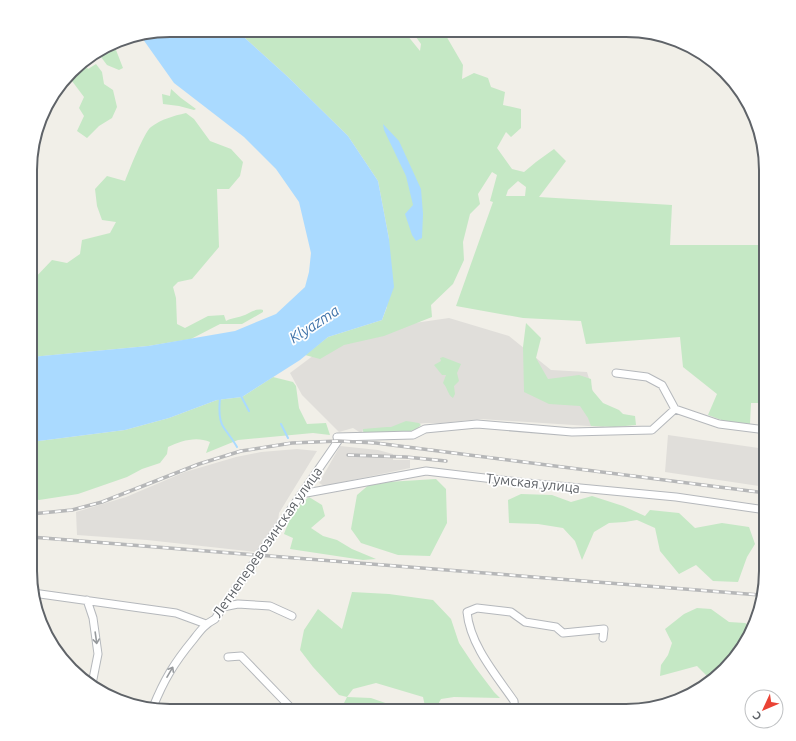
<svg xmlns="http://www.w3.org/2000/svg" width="796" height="741" viewBox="0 0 796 741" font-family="Ubuntu,sans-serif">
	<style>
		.industrial { fill: #e0deda }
		.green { fill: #c5e8c5; fill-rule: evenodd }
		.water { fill: #aadaff }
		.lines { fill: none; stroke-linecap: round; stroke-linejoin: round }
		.stream { stroke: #aadaff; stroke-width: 2 }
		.minor-casing { stroke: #b5b8bc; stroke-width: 9 }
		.minor { stroke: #fff; stroke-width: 7 }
		.rail-casing { stroke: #b6b7b8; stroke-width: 3.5 }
		.rail { stroke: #fff; stroke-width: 2; stroke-dasharray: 6; stroke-linecap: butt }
		.oneway { stroke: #979a9d }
		.labels { text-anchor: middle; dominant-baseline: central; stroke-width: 3.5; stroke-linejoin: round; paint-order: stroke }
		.street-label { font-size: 14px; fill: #5f6368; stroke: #fff }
		.water-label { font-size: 15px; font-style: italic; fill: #4174aa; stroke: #fff }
		.rim { fill: none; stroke: #5f6368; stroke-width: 2 }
	</style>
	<rect width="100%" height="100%" fill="#f1efe8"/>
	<path class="industrial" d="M449,318l60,18 42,34 36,2 17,55 -123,-8 -40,4h-16l-54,8 -7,-2 -3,4 -8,-5 -14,4 -37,-37 -12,-22 40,-30 57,-16z
		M668,435l98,14v38l-101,-15z
		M340,446l38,4 15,4v6h17v8l-86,18 -5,-3z
		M297,449l20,2 -38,62 -1,8 -21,31 -110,-12 -70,-5 -1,-23 50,-15 59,-25 51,-15 25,-5z"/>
	<path class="green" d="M236,30h167l17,21 1,-7 -10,-14h29l5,4 18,31 -1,14 12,-6 14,5 3,9 14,5 -2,13 18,4v19l-10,9 -5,-5 -9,16 15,21 12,3 12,-10 18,-13 12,12 -27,36 133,8 -2,40h96v158h-15l-1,21 -26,-3 -16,-6 9,-21 -34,-27 -3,-30 -94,7 -5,-23 -58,-3 -67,-12 37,-104 -3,-1 7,-26 -5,-3 -14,22 2,10 -10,10 -7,28 1,18 -11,24 -22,21 1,12 -48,19 -40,9 -24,14 -15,-4 23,-18 54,-17 5,-13 2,-68 -11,-58 -30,-45 -60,-59zM518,181l8,6 -1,9h-19l2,-6z
		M110,46l6,4 7,18 -4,2 -12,-5 -9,-12z
		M78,64h7l3,5 8,-5 6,8 2,12 9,6 4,17 -5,11 -13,8 -12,12 -10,-7 7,-15 -5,-8 5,-11 -15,-20 1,-3z
		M171,89l10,9 15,11 -2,1 -15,-4 -16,-2 -1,-10 8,2z
		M186,113l8,6 16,22 21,8 12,13 -3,14 -11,13h-12l2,58 -27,32 -14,3 -5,5 3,11 1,26 8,4 23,-12 16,-1 2,6c5,-3 10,-3 16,-5 7,-2 12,-8 21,-6v2l-21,12h-22l-29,15 -43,7 -116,11v-76l20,-21 15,3 13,-9 2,-14 28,-7 6,-11 -14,-2 -5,-14 -2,-17 12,-13 18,5c4,-10 19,-49 26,-54 11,-8 22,-11 35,-14z
		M526,323l15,15 -5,20 12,21 31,-4 12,4 1,11 11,13 16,7 4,4 12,2 1,9 -21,2 -24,-1 -3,-8 -8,-12 -31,-2 -25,-12 -1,-45z
		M443,357l18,7 -4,9 2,8 -5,5 1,8 -2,4c-6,-4 -5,-10 -10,-15l3,-8h-4l-8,-10 7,-4 -1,-3z
		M273,377l20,5 3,4 3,22 8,16 19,-1 4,12 -17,-2 -75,7 -32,13 4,-11c-14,-6 -29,-1 -42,5l-1,7 -7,9 -18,6 -15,8 -49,17 -39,6 -8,-3v-55l94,-12 44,-12 48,-18 25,-3z
		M406,421l13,2 2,2c-8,9 -22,7 -32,7l-3,1 -21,2 -2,-4v-2l24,-2h4z
		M436,479l10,10 1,34 -17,33 -32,-1 -37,-12 -10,-14 6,-34 14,-12z
		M521,494l31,1 19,7 21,-6 31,10 22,10 5,-6 29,3 16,15 27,-5 27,4 6,17 -8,13 -9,25 -25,-1 -17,-16 -17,9 -19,-23 -5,-23 -18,-8 -12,2 -16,1 -15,9 -12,28 -7,-19 -12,-13 -25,-4 -29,-1 -1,-23z
		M309,497l13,8 3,11 -14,12 12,8 14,4 15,9 24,10 -13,1 -73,-11 3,-11 -9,-4c7,-18 10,-25 25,-37z
		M352,592l37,2 44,6 18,19 8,24 16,24 19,25 6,6 -46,-1 -13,2 -7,12h-8l-3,-14 -47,-14 -23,6 -6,8 24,1 23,8 4,-1 10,6h-68l7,-14 -8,-2 -26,-28 -13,-17 4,-20 14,-21 24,20z
		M697,608l14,1 18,13 16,1 8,4 -1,5 -10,13 -1,-1 -8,3 1,9 -18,21 -9,-1 -10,-10 -37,10 1,-11 7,-10 4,-12 -7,-14 19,-15z"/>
	<path class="water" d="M170,30h66l52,47 60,59 30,45 11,58 5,48 -12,33 -54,17 -28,23 -58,37 -25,3 -48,18 -44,12 -94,12v-85l117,-11 87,-15 41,-17 29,-27 4,-15 2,-19 -12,-51 -23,-33 -32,-32 -70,-54 -34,-48z
		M383,124l16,17 22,48 2,25 -1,24 -6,3 -4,-6 -7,-21 8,-9 -7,-29 -22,-46z"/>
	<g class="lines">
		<path class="stream" d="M241,396l8,15
			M218,398l2,1c-1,9 -1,22 4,29 5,7 9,12 13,19
			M281,424l7,14"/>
		<defs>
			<path id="minor" d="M616,373l31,4 15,8 13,24
				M301,494l125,-23 101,12 149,14 90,13
				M33,593l143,20 30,11
				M87,600l6,18 5,36 -6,30
				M223,607l15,-3 32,2 22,10
				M228,657l13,-1 53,55
				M153,707c11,-27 21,-44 40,-67 7,-9 12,-16 22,-21l123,-178 -1,-4 76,-2 12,-6 52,-5 95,8 80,-2 23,-21 44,15 47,6
				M515,711l-1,-10c-18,-26 -44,-56 -47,-89l10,-4 34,4 14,10 31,5 7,6 41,-4 -1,9"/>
		</defs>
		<use href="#minor" class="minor-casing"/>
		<use href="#minor" class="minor"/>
		<defs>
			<path id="rail" d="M348,455l58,2 40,4
				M31,514l41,-4 30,-8 97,-38 42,-13 51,-8 46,-2 38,2 390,50
				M31,537l729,58"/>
		</defs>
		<use href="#rail" class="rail-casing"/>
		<use href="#rail" class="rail"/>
	</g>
	<defs><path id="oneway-shaft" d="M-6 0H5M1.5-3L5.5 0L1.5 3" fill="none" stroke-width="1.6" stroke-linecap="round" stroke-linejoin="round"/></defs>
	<g class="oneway">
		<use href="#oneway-shaft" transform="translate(96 638) rotate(82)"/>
		<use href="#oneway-shaft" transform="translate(170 672) rotate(-60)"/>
	</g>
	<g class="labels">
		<g class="street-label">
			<text transform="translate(533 483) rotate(6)">Тумская улица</text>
			<text transform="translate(267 542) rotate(-55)">Летнеперевозинская улица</text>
		</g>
		<g class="water-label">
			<text transform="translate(314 324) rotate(-33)">Klyazma</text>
		</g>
	</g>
	<path d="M0 0H796V741H0ZM170 37H626A133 133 0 0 1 759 170V571A133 133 0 0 1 626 704H170A133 133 0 0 1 37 571V170A133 133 0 0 1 170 37Z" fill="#fff" fill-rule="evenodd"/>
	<path class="rim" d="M170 37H626A133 133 0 0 1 759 170V571A133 133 0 0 1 626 704H170A133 133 0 0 1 37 571V170A133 133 0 0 1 170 37Z"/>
	<g transform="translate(764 709) rotate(226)"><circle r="19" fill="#ffffff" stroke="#bfc1c3"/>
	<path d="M0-3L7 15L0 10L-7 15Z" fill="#ea4335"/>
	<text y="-6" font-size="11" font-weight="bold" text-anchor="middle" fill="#5f6368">С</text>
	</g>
</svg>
